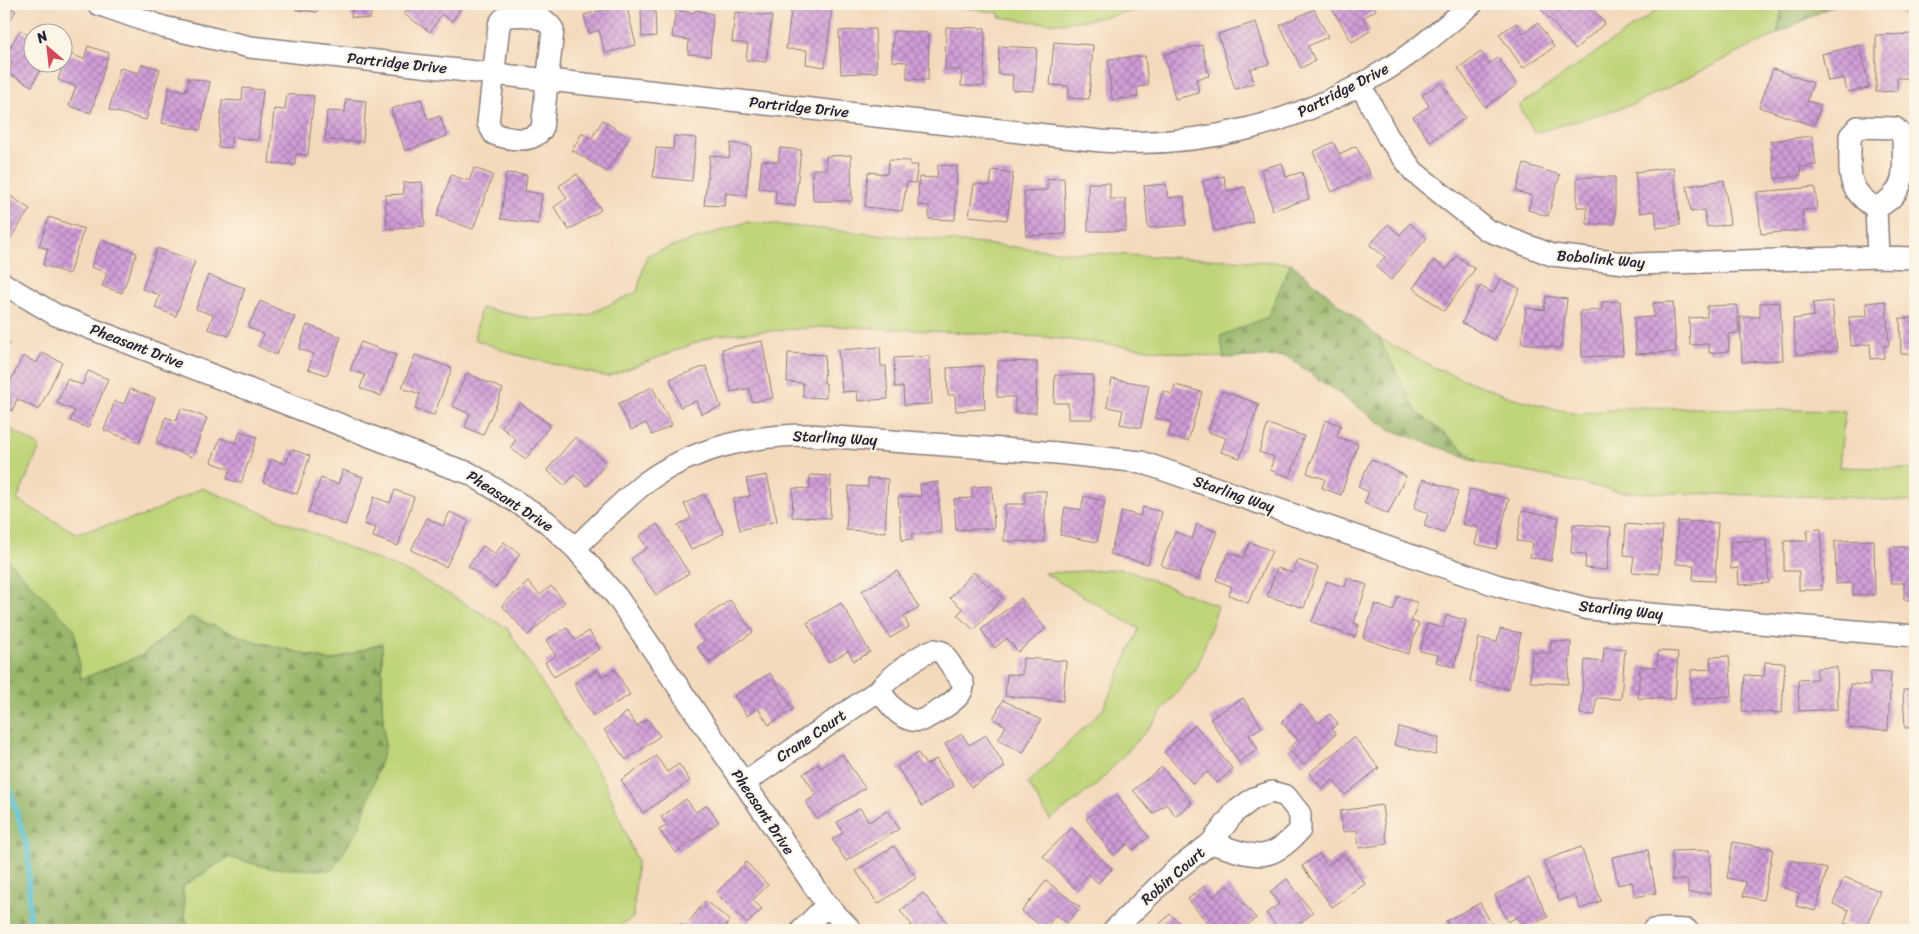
<svg xmlns="http://www.w3.org/2000/svg" width="1919" height="934" viewBox="0 0 1919 934" font-family="Sriracha,sans-serif">
	<style>
		.grass { fill: #bfd579; stroke: #707c5a }
		.forest { fill: url(#forest-firs); stroke: #5c6c52 }
		.lines { fill: none; stroke-linecap: round; stroke-linejoin: round }
		.stream { stroke: #56c0d1; stroke-width: 5.5 }
		.building { fill: url(#building-cross-hatch) }
		.minor-casing { stroke: #8b7e7c; stroke-width: 24 }
		.minor { stroke: #fff; stroke-width: 21 }
		.labels { text-anchor: middle; dominant-baseline: central; stroke-width: 4; stroke-linejoin: round; paint-order: stroke }
		.street-label { font-size: 15px; fill: #22223b; stroke: #fcf5e5 }
	</style>
	<defs>
		<pattern id="forest-firs" width="22" height="20" patternUnits="userSpaceOnUse" patternTransform="scale(1.25)"><rect width="22" height="20" fill="#97b669"/><path d="M5 1l3.5 6h-7zM16 11l3.5 6h-7z" fill="#7b9458"/></pattern>
		<pattern id="building-cross-hatch" width="8" height="8" patternUnits="userSpaceOnUse" patternTransform="scale(1.25)"><rect width="8" height="8" fill="#d19cd8"/><path d="M0 0l8 8M0 8l8-8" fill="none" stroke="#a97fb0"/></pattern>
	</defs>
	<rect width="100%" height="100%" fill="#fcf5e5"/>
	<filter id="ink" filterUnits="userSpaceOnUse"><feTurbulence type="fractalNoise" baseFrequency=".02" numOctaves="2"/><feDisplacementMap in="SourceGraphic" scale="10" xChannelSelector="R" yChannelSelector="G"/><feConvolveMatrix kernelMatrix="1 2 1 2 8 2 1 2 1" color-interpolation-filters="sRGB"/></filter>
	<filter id="wash" filterUnits="userSpaceOnUse"><feTurbulence type="fractalNoise" baseFrequency=".0096" numOctaves="4" result="noise"/><feDisplacementMap in="SourceGraphic" scale="20" xChannelSelector="R" yChannelSelector="G"/><feGaussianBlur stdDeviation="1.12" result="paint"/><feColorMatrix in="noise" values="0 0 0 0 0 0 0 0 0 0 0 0 0 0 0 0 0 1.4 0 .05"/><feComposite in="paint" operator="in"/></filter>
	<g filter="url(#wash)">
		<rect width="100%" height="100%" fill="#f4dabc"/>
		<path class="grass" d="M936,4h239c-41,5 -82,18 -122,19 -17,0 -36,-4 -54,-6v-4z
			M1666,4h117l-6,30 -143,70 -99,29 -16,-27z
			M1889,4h26v20l-2,-1z
			M747,222l320,30 224,11 -23,54 -47,19 3,22 -180,-21 -208,-11 -120,9 -109,42 -94,-23 -39,-15 7,-31 53,11 53,-4 50,-23 10,-37z
			M1379,338l56,30 75,29 66,17 58,-7 211,4 -6,56 76,2v33l-73,-5 -220,-5 -143,-30 -63,-51z
			M4,425l36,22 -23,53 59,33 68,-17 58,-28 213,87 92,53 98,155 32,78 -4,57 -21,12h-420l-7,-12 -2,-32 46,-29 41,11 115,-120 -3,-43v-61l-51,17 -80,-21 -61,-23 -48,38 -61,24 -49,-92 -28,-31z
			M1123,569l95,37 -20,59 -49,63 -53,57 -46,35 -22,-37 75,-74 36,-80 -95,-56z"/>
		<path class="forest" d="M1783,4h53l-59,30z
			M1291,263l88,75 37,73 63,51 -90,-33 -103,-73 -62,2 -4,-22 48,-19z
			M4,556l71,74 6,49 61,-24 48,-38 61,23 80,21 51,-18v62l3,43 -26,80 -27,42 -62,-2 -41,-11 -46,29 2,32 7,12h-188z"/>
		<g class="lines">
			<path class="stream" d="M4,770l24,80 2,80"/>
		</g>
		<g id="blocks">
			<path class="building" d="M4,4l12,7 -12,18z
				M297,4h21l-1,8 -21,-2z
				M353,4h19l-2,15 -19,-2z
				M411,4h53l-12,17 -10,-7 -12,18 -26,-18z
				M626,4l10,41 -31,8 -6,-23 -10,3 -5,-18z
				M807,4l25,5 -7,58 -19,-3 1,-14 -21,-1 6,-44 15,2z
				M1329,4h44l3,6 -13,8 7,13 -18,11z
				M1537,4h52l16,19 -30,26z
				M655,8l1,28 -14,1 -1,-28z
				M1314,9l14,28 -20,9 7,15 -14,7 -21,-43z
				M676,10l18,3 1,-3 18,4 -3,42 -22,-2 1,-14 -17,-3z
				M735,12l37,4 -6,46 -20,-2 2,-16 -16,-2z
				M1256,22l13,42 -19,5 4,14 -19,6 -17,-55z
				M42,23l17,9h-22z
				M1516,23l7,10 15,-10 16,24 -31,21 -24,-34z
				M946,27l39,1 -1,58h-23l1,-16h-17z
				M875,29l2,43 -36,2 -2,-43z
				M20,30l12,7v25h12l-12,24 -25,-13 6,-11 -9,-4z
				M893,31l36,2 -1,47 -21,-1v-17l-15,-1z
				M1915,34v44h-18v13l-21,1v-57z
				M1054,42l39,3 -4,54 -21,-1 1,-12 -19,-1z
				M1202,45l7,31 -13,3 3,14 -24,6 -11,-45z
				M1860,45l9,43 -22,4 -3,-14 -16,3 -6,-27z
				M88,46l21,7 -18,60 -22,-7 7,-20 -18,-6 9,-27 17,6z
				M999,46l38,2 -3,43 -22,-1 1,-15 -15,-1z
				M1481,52l8,12 9,-6 19,27 -32,22 -27,-39z
				M1145,56l3,30 -11,1 1,10 -26,3 -4,-41z
				M142,64l18,5 -14,51 -37,-10 11,-42 19,5z
				M1773,69l40,14 -6,18 14,4 -7,21 -55,-19z
				M189,78l21,4 -10,48 -38,-7 7,-35 17,3z
				M1441,82l24,36 -35,24 -17,-25 16,-11 -7,-11z
				M243,88l20,2 -5,50 -27,-3v11l-13,-1 4,-47 20,1z
				M287,94l27,2 -6,59 -12,-1 -1,11 -26,-2 5,-54 11,1z
				M346,99l20,2 -3,41 -38,-2 2,-29 18,1z
				M421,99l7,21 12,-4 7,20 -42,15 -14,-42z
				M603,120l26,18 -22,34 -35,-22 10,-17 9,6z
				M674,136l22,2 -4,43 -39,-4 3,-29 17,1z
				M1812,136l4,29 -16,2 1,8 -26,4 -5,-38z
				M1333,142l6,12 17,-8 14,28 -38,18 -19,-40z
				M731,143l20,3 -5,50 -20,-3 -2,13 -20,-1 6,-50 19,3z
				M780,148l21,2 -6,56 -20,-2 1,-14 -17,-2 3,-28 16,2z
				M851,155l1,46h-39l-1,-32h14v-13z
				M889,160l21,1v4h8l-3,18 -8,-1 -5,29 -37,-4 3,-35 19,2z
				M1282,163l4,14 16,-5 7,27 -36,11 -12,-41z
				M1524,164l36,11 -12,41 -20,-6 4,-14 -16,-5z
				M938,165l19,1 -2,54 -26,-1v-13l-11,-1 1,-28 18,1z
				M1673,167l7,58 -23,3 -2,-17 -15,2 -5,-41z
				M474,168l19,7 -20,54 -36,-13 14,-41 18,6z
				M992,170l21,3 -6,47 -38,-4 5,-32 16,2z
				M506,173l21,2 -2,16 17,3 -4,30 -37,-5z
				M577,174l24,36 -32,20 -15,-23 13,-9 -8,-12z
				M1224,176l3,15 18,-4 8,35 -39,9 -11,-50z
				M1577,177h38v47h-28v-17h-10z
				M1064,178l2,56 -40,2 -2,-45 23,-1v-11z
				M1724,180l6,44 -23,3 -3,-17 -13,2 -4,-26z
				M422,182l3,44 -38,3 -2,-34 19,-1 -1,-11z
				M1088,183h22v16h16v32h-38z
				M1166,184l2,14 16,-2 2,29 -38,3 -4,-42z
				M1815,187l2,22 -15,1 2,20 -43,4 -4,-42z
				M4,192l26,17 -24,36 -2,-2z
				M49,217l35,12 -15,45 -26,-9 5,-16 -9,-3z
				M1410,223l17,15 -36,42 -15,-13 9,-10 -15,-12 18,-21 12,11z
				M101,240l36,13 -15,40 -20,-7 5,-13 -16,-6z
				M157,248l38,13 -19,55 -21,-8 5,-13 -18,-6z
				M1457,256l18,13 -31,42 -31,-23 21,-28 13,9z
				M208,275l37,13 -16,48 -21,-7 5,-14 -17,-6z
				M1500,279l20,10 -25,51 -33,-17 18,-37 13,7z
				M1546,296l21,3 -6,49 -40,-5 5,-35 18,2z
				M260,301l35,16 -19,38 -18,-9 6,-11 -16,-8z
				M1620,301l3,54 -41,2 -2,-46 22,-1v-8z
				M1832,301l5,50 -41,4 -3,-36 21,-3 -1,-13z
				M1886,301l3,44 -5,1v12l-13,1 -1,-15 -19,2 -2,-29 18,-1 -1,-13z
				M1673,302l3,50 -40,2 -2,-36 20,-1 -1,-14z
				M1780,302l3,58 -41,2 -2,-45h20v-14z
				M1737,305l2,28 -11,1 1,17 -20,2v-9l-19,1 -1,-27 18,-1v-11z
				M1900,318h15v36h-14z
				M307,325l34,12 -14,38 -19,-6 6,-15 -15,-5z
				M4,340l6,3 -6,10z
				M762,341l11,57 -21,4 -3,-14 -18,4 -9,-43z
				M361,342l35,13 -15,41 -21,-8 5,-13 -15,-5z
				M880,347l1,19h5l2,33 -30,2 -1,-10 -15,1 -4,-42z
				M42,353l20,9 -23,48 -22,-11 -5,12 -8,-4v-13l19,-38 14,7z
				M788,353l37,2 -1,28h2v15l-23,-1v-14l-16,-1z
				M415,355l37,13 -18,47 -19,-6 5,-15 -18,-6z
				M930,356l2,48 -28,1 -1,-18h-8l-1,-29z
				M998,361l39,1 -1,51h-21v-16h-18z
				M706,366l15,41 -20,7 -5,-13 -16,6 -10,-28z
				M983,366l2,43 -29,2 -1,-16h-7l-1,-27z
				M88,371l20,8 -20,49 -18,-7 5,-10 -18,-8 10,-24 15,6z
				M467,373l36,16 -20,46 -18,-8 5,-13 -18,-8z
				M1055,375h38l-1,44h-24v-16h-14z
				M1112,379l37,6 -8,43 -21,-4 3,-14 -16,-3z
				M1175,385l27,7 -14,49 -20,-5 4,-14 -17,-4 8,-27 9,3z
				M652,387l20,38 -20,10 -6,-12 -15,7 -13,-26z
				M130,389l25,9 -16,45 -35,-13 11,-29 9,3z
				M1222,391l37,13 -19,54 -19,-6 5,-14 -18,-6z
				M520,403l30,22 -24,34 -16,-11 6,-9 -15,-12z
				M181,408l26,10 -15,39 -36,-14 10,-26 10,4z
				M1325,420l16,5 -4,12 21,7 -17,51 -19,-7 3,-9 -18,-6z
				M1268,424l36,12 -14,41 -20,-7 4,-13 -15,-5z
				M240,431l17,6 -16,46 -14,-4 3,-10 -19,-7 9,-24 16,5z
				M575,437l32,26 -20,23 -13,-11 -9,11 -18,-16z
				M291,449l19,7 -13,38 -34,-12 8,-23 15,5z
				M1371,459l35,17 -18,38 -24,-11 5,-11 -11,-5z
				M343,470l20,7 -18,48 -37,-13 13,-34 17,6z
				M767,475l10,46 -37,9 -7,-31 17,-3 -4,-17z
				M810,475l21,1 -1,42 -38,-1 1,-29 17,1z
				M868,478l20,1 -3,53 -39,-2 3,-44 19,1z
				M1423,479l35,12 -14,42 -20,-7 4,-13 -14,-5z
				M938,482l3,50 -29,2v5l-10,1 -4,-43 23,-1 -1,-12z
				M992,486l2,42 -38,2 -2,-31 18,-1v-11z
				M1470,489l39,10 -13,50 -21,-5 4,-16 -17,-4z
				M395,490l19,7 -16,49 -25,-9 3,-9 -12,-4 10,-27 16,6z
				M1025,491h21l-2,51 -40,-1 1,-37h20z
				M704,494l20,39 -33,17 -13,-25 13,-7 -7,-14z
				M1084,496l21,5 -8,41 -37,-7 5,-28 16,3z
				M1143,507l19,5 -14,52 -38,-10 12,-43 18,5z
				M1522,511l37,6 -8,44 -21,-4 3,-14 -16,-2z
				M450,512l19,9 -23,46 -35,-17 16,-32 16,8z
				M1678,521l40,2 -3,58 -22,-1 1,-15 -18,-1z
				M657,524l32,49 -33,22 -25,-36 16,-11 -8,-12z
				M1197,524l20,8 -19,48 -37,-15 14,-33 17,7z
				M1573,524l38,3 -4,43 -22,-2 1,-14 -15,-1z
				M1626,524l37,3 -4,47 -27,-2 2,-16 -10,-1z
				M1821,529l1,61h-23v-19h-15v-30h23v-11z
				M1766,539l3,44 -30,2 -1,-17 -7,1 -1,-27z
				M1874,540l1,55h-22v-12l-17,1 -1,-43z
				M504,542l16,12 -24,33 -28,-21 15,-20 12,8z
				M1250,542l22,9 -24,52 -19,-8 3,-8 -16,-7 13,-28 14,6z
				M1891,547h24v53h-11v-17h-13z
				M1298,560l20,7 -14,41 -37,-12 10,-28 16,5z
				M897,571l22,37 -15,9 5,10 -19,11 -28,-47z
				M973,572l29,26 -28,32 -17,-15 6,-6 -13,-11z
				M1348,578l19,7 -13,38 5,2 -4,12 -43,-15 15,-41 18,6z
				M528,582l12,13 11,-9 14,16 -37,33 -26,-30z
				M1398,596l20,7 -7,18 8,3 -11,30 -45,-16 12,-34 18,7z
				M1021,598l25,31 -28,23 -11,-14 -12,10 -14,-18z
				M730,600l23,32 -44,31 -12,-17 8,-5 -11,-16z
				M841,603l29,49 -16,9 -6,-10 -19,11 -22,-39z
				M1446,615l20,5 -12,47 -18,-5 2,-7 -18,-4 7,-27 16,4z
				M567,628l8,12 14,-9 11,18 -46,28 -9,-15 11,-6 -10,-16z
				M1500,629l21,4 -12,56 -39,-8 9,-43 18,4z
				M1551,641l20,1 -3,42 -38,-2 2,-30 18,1z
				M1604,647l21,2 -4,50 -25,-1 -1,17 -15,-1 5,-54 18,2z
				M1658,651l20,1 -3,47 -37,-1 2,-32 17,1z
				M1729,656l3,40 -40,3 -1,-29 20,-1 -1,-12z
				M1023,658l43,3 -3,40 -58,-5 2,-22 15,1z
				M1765,662l20,1 -3,50 -40,-2 3,-36 19,1z
				M1837,667l1,42 -39,2 -1,-31 19,-1v-11z
				M615,669l15,26 -37,21 -19,-32 24,-14 4,7z
				M1871,671l20,1 -3,58 -40,-2 2,-44 20,1z
				M770,673l23,36 -24,16 -11,-17 -11,8 -13,-20z
				M1915,689v38l-10,1 -2,-38z
				M1243,698l19,29 -13,8 9,14 -19,13 -29,-43z
				M1003,700l38,20 -18,33 -25,-13 8,-14 -13,-7z
				M1301,704l18,19 11,-9 8,9 -6,6 4,5 -33,31 -15,-16 10,-9 -17,-18z
				M627,712l10,14 10,-7 13,17 -34,24 -22,-30z
				M1195,725l38,44 -16,14 -10,-11 -14,12 -29,-32z
				M1399,727l40,11 -4,17 -41,-10z
				M962,734l7,11 17,-10 19,32 -34,20 -26,-43z
				M1354,737l25,31 -34,27 -12,-15 -11,9 -13,-16z
				M918,753l8,12 10,-6 18,27 -32,20 -25,-39z
				M842,754l23,34 -48,31 -11,-17 10,-7 -13,-21 15,-10 3,4z
				M656,756l11,16 12,-8 11,17 -47,32 -22,-33z
				M1162,767l30,36 -16,13 -10,-12 -13,10 -20,-24z
				M1117,795l32,42 -16,13 -5,-6 -15,11 -27,-36z
				M686,799l10,13 11,-7 12,17 -43,31 -17,-23 8,-5 -6,-8z
				M1382,805l5,39 -28,4 -2,-18 -14,2 -3,-21z
				M860,808l9,14 19,-12 11,19 -53,32 -14,-22 11,-6 -6,-11z
				M1072,828l40,41 -14,14 -9,-9 -15,14 -31,-32z
				M1733,842l40,7 -10,51 -20,-4 3,-14 -19,-4z
				M894,846l22,32 -38,26 -22,-33z
				M1581,847l20,54 -21,8 -5,-14 -16,6 -16,-40z
				M1648,850l8,43 -21,4 -3,-15 -14,3 -6,-28z
				M1710,850l1,43h-23v-13h-16v-29z
				M1319,854l8,11 17,-11 21,30 -33,23 -30,-41z
				M1791,860l36,9 -11,42 -20,-5 3,-13 -15,-5z
				M746,862l22,23 -15,15 9,9 -15,15 -31,-31z
				M1844,877l36,14 -15,39 -21,-7 5,-13 -16,-6z
				M1529,878l19,39 -25,12 -6,-12 -9,5 -13,-27z
				M1287,879l26,34 -22,17h-12l-13,-17 13,-9 -9,-12z
				M1046,881l34,26 -13,16 -11,-8 -11,14 -23,-18z
				M1228,885l28,33 -15,12h-28l-25,-31 16,-13 9,11z
				M923,893l24,29 -11,8h-31l7,-5 -12,-14z
				M705,901l25,19 -8,10h-47l5,-6 5,3z
				M1480,903l15,27h-44l-5,-9z
				M1170,914l17,16h-30l-2,-1z"/>
		</g>
	</g>
	<g filter="url(#ink)">
		<use href="#blocks" fill-opacity="0" stroke="#8b7e7c" stroke-width="1"/>
		<g class="lines">
			<defs>
				<path id="minor" d="M98,4l65,23 87,20 851,94c100,8 198,-18 283,-70 32,-19 60,-44 88,-67
					M507,16c16,-1 38,-2 46,14l-11,99c-10,15 -33,10 -48,5l-6,-11 11,-98 3,-5z
					M1360,84l28,53 26,35 73,58 65,25 82,9 244,-7 37,1
					M1858,127l37,1 8,8c0,33 7,55 -27,72 -33,-20 -25,-37 -26,-72z
					M1876,208l2,49
					M4,284l52,31 389,150 24,8 62,38 16,11 28,26 42,49 210,308 24,25
					M575,548c23,-22 45,-45 70,-65 46,-34 106,-48 163,-48l249,18 84,9 358,124 90,23 326,27
					M934,650l8,2 21,31c3,15 -28,30 -40,37 -21,4 -33,-15 -44,-30 10,-12 40,-36 55,-40z
					M744,783l135,-93
					M802,930l25,-25
					M1114,930l58,-57 39,-30 24,-31 19,-14 18,-6 14,4 14,18v16c-32,36 -46,26 -89,13
					M1653,930l12,-1 22,1"/>
			</defs>
			<use href="#minor" class="minor-casing"/>
			<use href="#minor" class="minor"/>
		</g>
	</g>
	<g class="labels">
		<g class="street-label">
			<text transform="translate(397 63) rotate(6)">Partridge Drive</text>
			<text transform="translate(1343 90) rotate(-27)">Partridge Drive</text>
			<text transform="translate(799 107) rotate(6)">Partridge Drive</text>
			<text transform="translate(1601 259) rotate(5)">Bobolink Way</text>
			<text transform="translate(137 346) rotate(21)">Pheasant Drive</text>
			<text transform="translate(835 438) rotate(3)">Starling Way</text>
			<text transform="translate(1234 494) rotate(19)">Starling Way</text>
			<text transform="translate(510 501) rotate(33)">Pheasant Drive</text>
			<text transform="translate(1621 610) rotate(6)">Starling Way</text>
			<text transform="translate(811 736) rotate(-34)">Crane Court</text>
			<text transform="translate(763 812) rotate(56)">Pheasant Drive</text>
			<text transform="translate(1173 876) rotate(-41)">Robin Court</text>
		</g>
	</g>
	<rect width="1919" height="934" fill="none" stroke="#fcf5e5" stroke-width="20"/>
	<g transform="translate(48 48) rotate(332)"><circle r="24" fill="#fcf5e5" stroke="#a5a1a1"/>
	<path d="M0-4L9 19L0 12L-9 19Z" fill="#d1495b"/>
	<text y="-8" font-size="14" font-weight="bold" text-anchor="middle" fill="#22223b">N</text>
	</g>
</svg>
